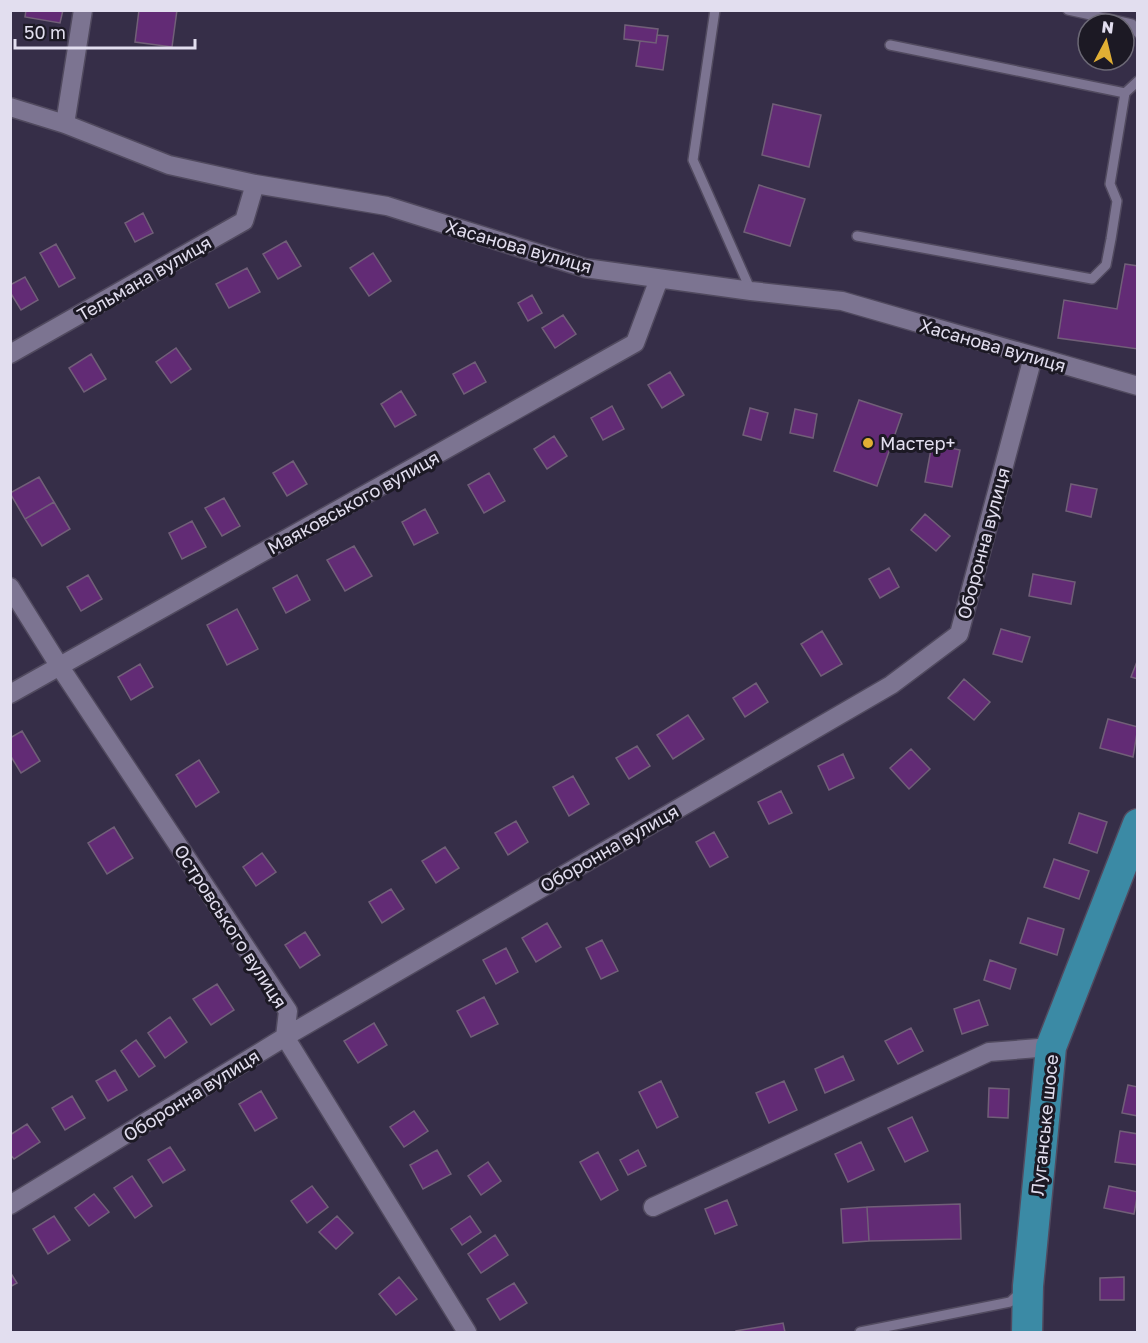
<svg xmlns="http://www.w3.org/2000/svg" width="1148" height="1343" viewBox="0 0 1148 1343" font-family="'Golos Text',sans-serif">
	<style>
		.building { fill: #622b75; stroke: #715f78; stroke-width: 1.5 }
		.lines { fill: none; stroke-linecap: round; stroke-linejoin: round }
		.lane-casing { stroke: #514a5f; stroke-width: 12 }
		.street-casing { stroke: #514a5f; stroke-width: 21 }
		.primary-casing { stroke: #514a5f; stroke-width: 33 }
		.lane { stroke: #7c7491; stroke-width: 9 }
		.street { stroke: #7c7491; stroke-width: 18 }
		.primary { stroke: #3b8aa5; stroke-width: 30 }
		.poi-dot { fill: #e1af34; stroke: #1c1924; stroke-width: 2 }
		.labels { text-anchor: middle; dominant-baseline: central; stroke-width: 6; stroke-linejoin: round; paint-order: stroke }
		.street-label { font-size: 18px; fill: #e2deef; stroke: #1c1924 }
		.poi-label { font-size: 18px; fill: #e2deef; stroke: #1c1924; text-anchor: start }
	</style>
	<rect width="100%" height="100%" fill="#362e48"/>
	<path class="building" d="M26,10h37l-3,13 -35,-6z
		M139,10h38l-5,37 -37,-5z
		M625,25l33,4 -2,14 -32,-4z
		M657,35l11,1 -5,34 -27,-4 4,-25 16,2z
		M773,104l48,11 -12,52 -47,-12z
		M759,185l46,14 -15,47 -46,-14z
		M143,213l10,20 -18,9 -10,-19z
		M286,241l15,25 -23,13 -15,-25z
		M56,244l19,34 -16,9 -19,-34z
		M373,253l18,28 -22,15 -19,-28z
		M1125,264l13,2v83l-80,-11 6,-38 53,9z
		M247,268l13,24 -31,16 -13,-24z
		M25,277l13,23 -17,10 -11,-18v-7z
		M532,295l10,18 -14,8 -10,-18z
		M563,315l13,19 -21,14 -13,-20z
		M176,348l15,21 -20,14 -15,-21z
		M91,354l15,25 -22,13 -15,-24z
		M475,362l11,20 -22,12 -11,-20z
		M670,372l14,23 -22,13 -14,-23z
		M401,391l15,24 -21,12 -14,-23z
		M859,400l43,14 -25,72 -43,-15z
		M612,406l12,23 -21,11 -12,-22z
		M750,408l18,5 -7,27 -18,-5z
		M795,409l22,5 -4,24 -23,-5z
		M554,436l13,20 -20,13 -13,-20z
		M932,444l28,6 -8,37 -27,-5z
		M293,461l14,23 -20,12 -14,-23z
		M489,473l16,28 -21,12 -16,-28z
		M39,477l15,25 -29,17 -15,-26z
		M1071,484l26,5 -6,28 -25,-6z
		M224,498l16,28 -18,10 -17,-28z
		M54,502l16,27 -28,17 -17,-27z
		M425,509l13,24 -24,12 -12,-23z
		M925,514l25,22 -14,15 -25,-21z
		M192,521l14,26 -24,12 -13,-26z
		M354,546l18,30 -27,15 -18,-31z
		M889,568l10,19 -19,11 -11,-19z
		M1033,574l42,8 -4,22 -42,-8z
		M88,575l14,24 -21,12 -14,-24z
		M297,575l13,25 -24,13 -13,-25z
		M237,609l21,40 -31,16 -20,-40z
		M1001,629l29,8 -8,25 -29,-8z
		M822,631l20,33 -21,12 -20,-32z
		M1138,659v20l-7,-2z
		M140,664l13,23 -22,13 -13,-23z
		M964,679l26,23 -16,18 -26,-22z
		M756,683l12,19 -23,15 -12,-19z
		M688,715l16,24 -31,20 -16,-24z
		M1108,719l30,8 -5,30 -33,-9z
		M22,731l18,30 -19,12 -11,-18v-17z
		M637,746l13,20 -21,13 -13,-21z
		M911,749l19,20 -21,20 -19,-21z
		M843,754l11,24 -25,12 -11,-24z
		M199,760l20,32 -23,15 -20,-32z
		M573,776l16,28 -20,12 -16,-29z
		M781,791l11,22 -23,11 -11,-22z
		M1079,813l28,9 -10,31 -28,-10z
		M516,821l12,21 -20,13 -13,-22z
		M114,827l19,31 -26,16 -19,-31z
		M714,832l14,25 -18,10 -14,-25z
		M445,847l14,21 -23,15 -14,-22z
		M262,853l14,19 -20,14 -13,-19z
		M1054,859l35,12 -10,28 -35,-12z
		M391,889l13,20 -22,14 -13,-21z
		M1028,918l36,11 -7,26 -37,-12z
		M547,923l14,24 -25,15 -14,-24z
		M305,932l15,23 -20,13 -15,-23z
		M602,940l16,31 -17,8 -15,-31z
		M506,948l12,24 -22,12 -13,-24z
		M990,960l26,9 -6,20 -26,-9z
		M217,984l17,26 -23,15 -18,-26z
		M484,997l14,27 -27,13 -14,-26z
		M979,1000l9,25 -26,9 -8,-25z
		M170,1017l17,25 -22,16 -17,-25z
		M374,1023l13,22 -29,18 -14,-22z
		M911,1028l12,23 -25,13 -13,-23z
		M136,1040l19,26 -16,11 -18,-26z
		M843,1056l11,24 -29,13 -10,-24z
		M115,1070l12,20 -19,11 -12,-20z
		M661,1081l17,36 -21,11 -18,-36z
		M784,1081l13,29 -28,13 -13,-30z
		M1128,1085l10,2v29l-16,-3z
		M989,1088l20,1 -1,29 -20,-1z
		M261,1091l16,27 -22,13 -16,-27z
		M72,1096l13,22 -20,12 -13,-22z
		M414,1111l14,20 -24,16 -14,-20z
		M912,1117l16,34 -23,11 -17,-34z
		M27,1124l13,18 -26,17 -4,-5v-19z
		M1120,1131l18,3v31l-23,-3z
		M861,1142l13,28 -26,12 -13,-28z
		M170,1147l15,23 -22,13 -15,-23z
		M437,1150l14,24 -28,15 -13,-24z
		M638,1150l8,16 -18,9 -8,-15z
		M598,1152l20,38 -17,10 -21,-38z
		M488,1162l13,19 -20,14 -13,-19z
		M132,1176l20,30 -17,12 -21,-30z
		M312,1186l16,21 -21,16 -16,-22z
		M1109,1186l29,6 -4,22 -30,-6z
		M94,1194l15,18 -20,14 -14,-18z
		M727,1200l10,25 -22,9 -10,-25z
		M960,1204l1,35 -92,2 -2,-34z
		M867,1207l2,34 -26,2 -2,-34z
		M54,1216l16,24 -22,14 -15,-25z
		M337,1216l16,17 -17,16 -17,-17z
		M470,1216l11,16 -19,13 -11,-16z
		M495,1235l13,20 -27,18 -13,-19z
		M10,1272l7,11 -7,4z
		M399,1277l18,22 -21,16 -17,-21z
		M1124,1277v23h-24v-22z
		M514,1283l13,20 -27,17 -13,-21z
		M783,1323l2,9h-49v-1z"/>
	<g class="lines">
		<defs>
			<path id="lane" d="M715,10l-22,150 58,131
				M1068,10l64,14 6,9
				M890,45l235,48 13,-12
				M857,236l235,43 14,-14 5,-26 6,-38 -7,-17 15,-91
				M860,1332l150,-30 12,-11"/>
			<path id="street" d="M10,107l55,17 104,41 86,19 132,22 198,62 166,23 91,10 296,85
				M65,124l18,-114
				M10,354l234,-133 11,-37
				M10,587l50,80 228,344 -3,26 182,295
				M10,694l625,-351 24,-64
				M10,1205l275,-168 606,-352 68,-51 74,-277
				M653,1207l336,-155 62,-5"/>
			<path id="primary" d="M1027,1332l1,-46 23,-239 87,-223"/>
		</defs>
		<use href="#lane" class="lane-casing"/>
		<use href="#street" class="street-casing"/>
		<use href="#primary" class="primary-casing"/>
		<use href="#lane" class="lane"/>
		<use href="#street" class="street"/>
		<use href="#primary" class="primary"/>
	</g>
	<circle class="poi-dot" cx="868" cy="443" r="6"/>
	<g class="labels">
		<g class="street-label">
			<text transform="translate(519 246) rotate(16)">Хасанова вулиця</text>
			<text transform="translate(144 278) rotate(-30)">Тельмана вулиця</text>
			<text transform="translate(993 345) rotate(16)">Хасанова вулиця</text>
			<text transform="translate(353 502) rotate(-29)">Маяковського вулиця</text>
			<text transform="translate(983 543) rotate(-75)">Оборонна вулиця</text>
			<text transform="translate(609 848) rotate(-30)">Оборонна вулиця</text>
			<text transform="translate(231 926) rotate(57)">Островського вулиця</text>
			<text transform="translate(191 1095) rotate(-32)">Оборонна вулиця</text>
			<text transform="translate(1044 1125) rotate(-84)">Луганське шосе</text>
		</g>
		<g class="poi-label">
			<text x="880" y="443">Мастер+</text>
		</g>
	</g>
	<rect width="1148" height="1343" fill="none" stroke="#e2deef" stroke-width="24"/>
	<g transform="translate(1106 42) rotate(7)"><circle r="28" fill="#1c1924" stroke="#6b6875" stroke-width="1.5"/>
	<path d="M0-4.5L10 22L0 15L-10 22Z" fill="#e1af34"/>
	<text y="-9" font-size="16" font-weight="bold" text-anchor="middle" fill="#e2deef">N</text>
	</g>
	<path d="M15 39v9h180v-9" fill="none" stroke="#e2deef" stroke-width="3"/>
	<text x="24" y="39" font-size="18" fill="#e2deef" stroke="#1c1924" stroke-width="4.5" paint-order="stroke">50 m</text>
</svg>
